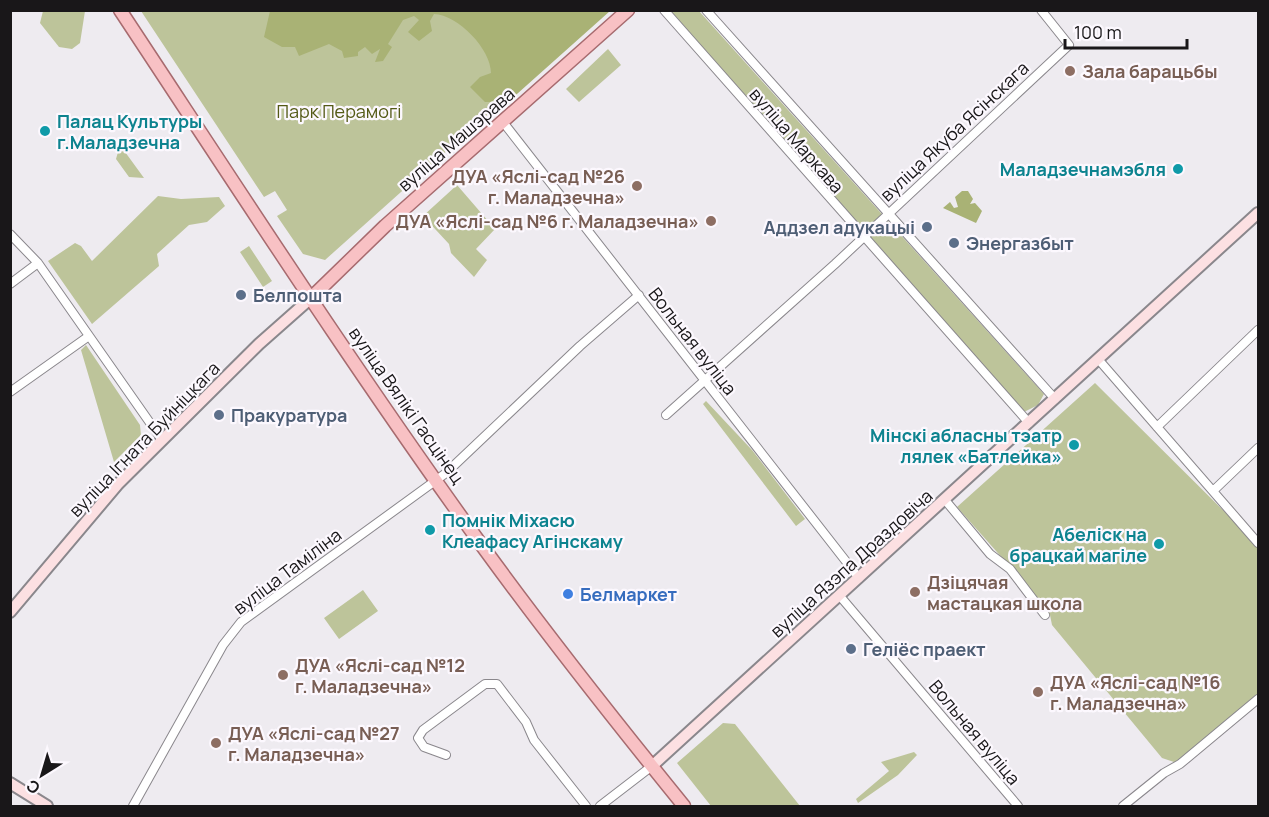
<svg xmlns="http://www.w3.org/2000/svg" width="1269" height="817" viewBox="0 0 1269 817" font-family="Manrope,sans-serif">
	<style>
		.green { fill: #bdc49a }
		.forest { fill: #a9b275 }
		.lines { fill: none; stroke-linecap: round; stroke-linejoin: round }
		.street-casing { stroke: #8a878c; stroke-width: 10 }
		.secondary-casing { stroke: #8a878c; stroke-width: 14 }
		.primary-casing { stroke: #a76b6f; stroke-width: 15 }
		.street { stroke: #fff; stroke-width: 8 }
		.secondary { stroke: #fce0e2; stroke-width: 10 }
		.primary { stroke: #f8c1c4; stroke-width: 12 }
		.education-dot { fill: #8d6e63; stroke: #fcf8fe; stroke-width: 2 }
		.culture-dot { fill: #0f9aa8; stroke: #fcf8fe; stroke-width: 2 }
		.service-dot { fill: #5c6f8a; stroke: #fcf8fe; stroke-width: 2 }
		.shop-dot { fill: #3f7fe0; stroke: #fcf8fe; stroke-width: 2 }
		.labels { text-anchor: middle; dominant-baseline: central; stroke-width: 4.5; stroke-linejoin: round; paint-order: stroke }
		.education-label { font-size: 18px; font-weight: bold; fill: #785e54; stroke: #fcf8fe; text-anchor: start }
		.park-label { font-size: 18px; fill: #545a16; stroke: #fcf8fe }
		.culture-label { font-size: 18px; font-weight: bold; fill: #0d838f; stroke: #fcf8fe; text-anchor: end }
		.street-label { font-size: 18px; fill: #191719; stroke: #fcf8fe }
		.service-label { font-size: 18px; font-weight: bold; fill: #4e5e75; stroke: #fcf8fe; text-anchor: start }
		.shop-label { font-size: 18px; font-weight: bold; fill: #366cbe; stroke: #fcf8fe; text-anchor: start }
	</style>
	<rect width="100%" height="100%" fill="#eeebf0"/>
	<path class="green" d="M43,11h42l-5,32 -8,6 -13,-2 -19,-24z
		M141,11h450l-95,96 -171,153 -22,-6 -26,-38 10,-6 -12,-19 -11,6z
		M670,11h29l345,383 -6,11 -14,7z
		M608,49l13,16 -42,37 -13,-13z
		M120,145l24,33 -15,-1 -13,-18z
		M457,185l38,44 -19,20 11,11 -13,17 -23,-24 -2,-9 -26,-28z
		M158,196l23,3 38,-2 6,9 -18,16 -18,3 -32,29 2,12 -67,58 -44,-63 27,-18 6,3 11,15z
		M249,246l23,35 -9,6 -23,-35z
		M86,345l54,80 1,10 -27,27 -33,-112z
		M1095,383l163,162v154l-78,65 -18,-6 -110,-133 -2,-10 -7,-11 -86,-97z
		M706,401l46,49 53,69 -9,7 -93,-122z
		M363,590l15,21 -39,28 -15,-21z
		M723,723l12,1 65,82h-89l-34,-43z
		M914,752l3,3 -19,20 -40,28 -2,-4 33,-28 -8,-9z"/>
	<path class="forest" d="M270,11h340l-102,91h-23l-15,-15 10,-10 11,-4c0,-24 -33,-58 -57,-59l-4,7 2,10 -13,10 -11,-9 11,-12 -5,-4 -11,4 -15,24 4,3 -9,14 -8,1 5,-13 -8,5 -7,-7 -7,5v4l-14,2 -2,-7 -13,-7 -30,12 -4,-9h-13l-18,-10z
		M962,191h6l5,8 -3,5 5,-1 7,8 -6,12 -33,-15 7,-6 4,6 4,-1 -3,-10z"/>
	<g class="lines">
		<defs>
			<path id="street" d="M664,10l365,413
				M706,10l349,389
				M503,122l356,456
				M10,234l28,29 124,177
				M10,284l28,-21
				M1098,359l160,184
				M10,392l79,-56
				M666,415l169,-151 234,-219 -28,-35
				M1157,427l101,-97
				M1213,491l45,-43
				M945,500l45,54 20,15 35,46
				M839,595l179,211
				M446,755l-22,-8 -6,-9 5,-8 62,-46h12l29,38 8,18 52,66
				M133,806l90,-161 18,-23 205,-149 134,-127 59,-51
				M600,806l52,-40
				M1123,806l41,-33 16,-9 78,-65"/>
			<path id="secondary" d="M10,612l108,-128 141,-140 52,-46
				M652,766l606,-553
				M10,783l37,23"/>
			<path id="primary" d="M120,10c119,180 236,362 363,537 64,88 132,174 201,259
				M311,298l74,-72 243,-216"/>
		</defs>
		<use href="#street" class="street-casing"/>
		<use href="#secondary" class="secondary-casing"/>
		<use href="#primary" class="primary-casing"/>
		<use href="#street" class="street"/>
		<use href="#secondary" class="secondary"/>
		<use href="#primary" class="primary"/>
	</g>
	<g class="education-dot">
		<circle cx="1070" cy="71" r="6"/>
		<circle cx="637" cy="186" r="6"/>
		<circle cx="711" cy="221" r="6"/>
		<circle cx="915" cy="592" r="6"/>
		<circle cx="283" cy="675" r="6"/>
		<circle cx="1038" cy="692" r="6"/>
		<circle cx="216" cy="743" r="6"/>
	</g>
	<g class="culture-dot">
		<circle cx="45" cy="131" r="6"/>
		<circle cx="1178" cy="169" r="6"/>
		<circle cx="1074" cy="445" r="6"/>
		<circle cx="430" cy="530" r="6"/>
		<circle cx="1159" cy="544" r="6"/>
	</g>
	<g class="service-dot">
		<circle cx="927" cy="227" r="6"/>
		<circle cx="954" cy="243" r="6"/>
		<circle cx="241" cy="295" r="6"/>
		<circle cx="219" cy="415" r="6"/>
		<circle cx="851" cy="649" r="6"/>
	</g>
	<circle class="shop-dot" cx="568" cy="594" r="6"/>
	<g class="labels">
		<g class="education-label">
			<text x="1082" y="71">Зала барацьбы</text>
			<text x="625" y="176" text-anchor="end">ДУА «Яслі-сад №26<tspan x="625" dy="21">г. Маладзечна»</tspan></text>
			<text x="699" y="221" text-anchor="end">ДУА «Яслі-сад №6 г. Маладзечна»</text>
			<text x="927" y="582">Дзіцячая<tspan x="927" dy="21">мастацкая школа</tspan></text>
			<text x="295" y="665">ДУА «Яслі-сад №12<tspan x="295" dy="21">г. Маладзечна»</tspan></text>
			<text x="1050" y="682">ДУА «Яслі-сад №16<tspan x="1050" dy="21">г. Маладзечна»</tspan></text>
			<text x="228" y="733">ДУА «Яслі-сад №27<tspan x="228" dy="21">г. Маладзечна»</tspan></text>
		</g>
		<g class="park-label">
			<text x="339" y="111">Парк Перамогі</text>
		</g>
		<g class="culture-label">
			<text x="57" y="121" text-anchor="start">Палац Культуры<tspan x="57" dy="21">г.Маладзечна</tspan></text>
			<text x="1166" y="169">Маладзечнамэбля</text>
			<text x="1062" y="435">Мінскі абласны тэатр<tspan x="1062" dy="21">лялек «Батлейка»</tspan></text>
			<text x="442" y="520" text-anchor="start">Помнік Міхасю<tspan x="442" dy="21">Клеафасу Агінскаму</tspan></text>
			<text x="1147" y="534">Абеліск на<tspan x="1147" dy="21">брацкай магіле</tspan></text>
		</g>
		<g class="street-label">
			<text transform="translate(954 131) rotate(-43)">вуліца Якуба Ясінскага</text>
			<text transform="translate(456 139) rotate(-41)">вуліца Машэрава</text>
			<text transform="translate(797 140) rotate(49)">вуліца Маркава</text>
			<text transform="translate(693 341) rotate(52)">Вольная вуліца</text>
			<text transform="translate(407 405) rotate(55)">вуліца Вялікі Гасцінец</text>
			<text transform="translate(144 439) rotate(-46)">вуліца Ігната Буйніцкага</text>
			<text transform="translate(851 563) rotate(-42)">вуліца Язэпа Драздовіча</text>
			<text transform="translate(287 571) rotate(-37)">вуліца Таміліна</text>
			<text transform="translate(975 732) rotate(50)">Вольная вуліца</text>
		</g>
		<g class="service-label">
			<text x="915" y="227" text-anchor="end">Аддзел адукацыі</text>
			<text x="966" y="243">Энергазбыт</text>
			<text x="253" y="295">Белпошта</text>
			<text x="231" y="415">Пракуратура</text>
			<text x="863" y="649">Геліёс праект</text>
		</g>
		<g class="shop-label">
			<text x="580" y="594">Белмаркет</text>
		</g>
	</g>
	<rect width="1269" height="817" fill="none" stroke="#191719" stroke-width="24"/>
	<g transform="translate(42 775) rotate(217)" stroke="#fcf8fe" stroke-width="4.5" paint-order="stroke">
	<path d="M0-4.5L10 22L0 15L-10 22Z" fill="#191719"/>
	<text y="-9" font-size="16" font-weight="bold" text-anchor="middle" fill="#191719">С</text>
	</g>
	<path d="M1065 39v9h122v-9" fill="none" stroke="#191719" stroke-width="3"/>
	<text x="1074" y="39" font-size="18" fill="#191719" stroke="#fcf8fe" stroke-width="4.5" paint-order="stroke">100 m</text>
</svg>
